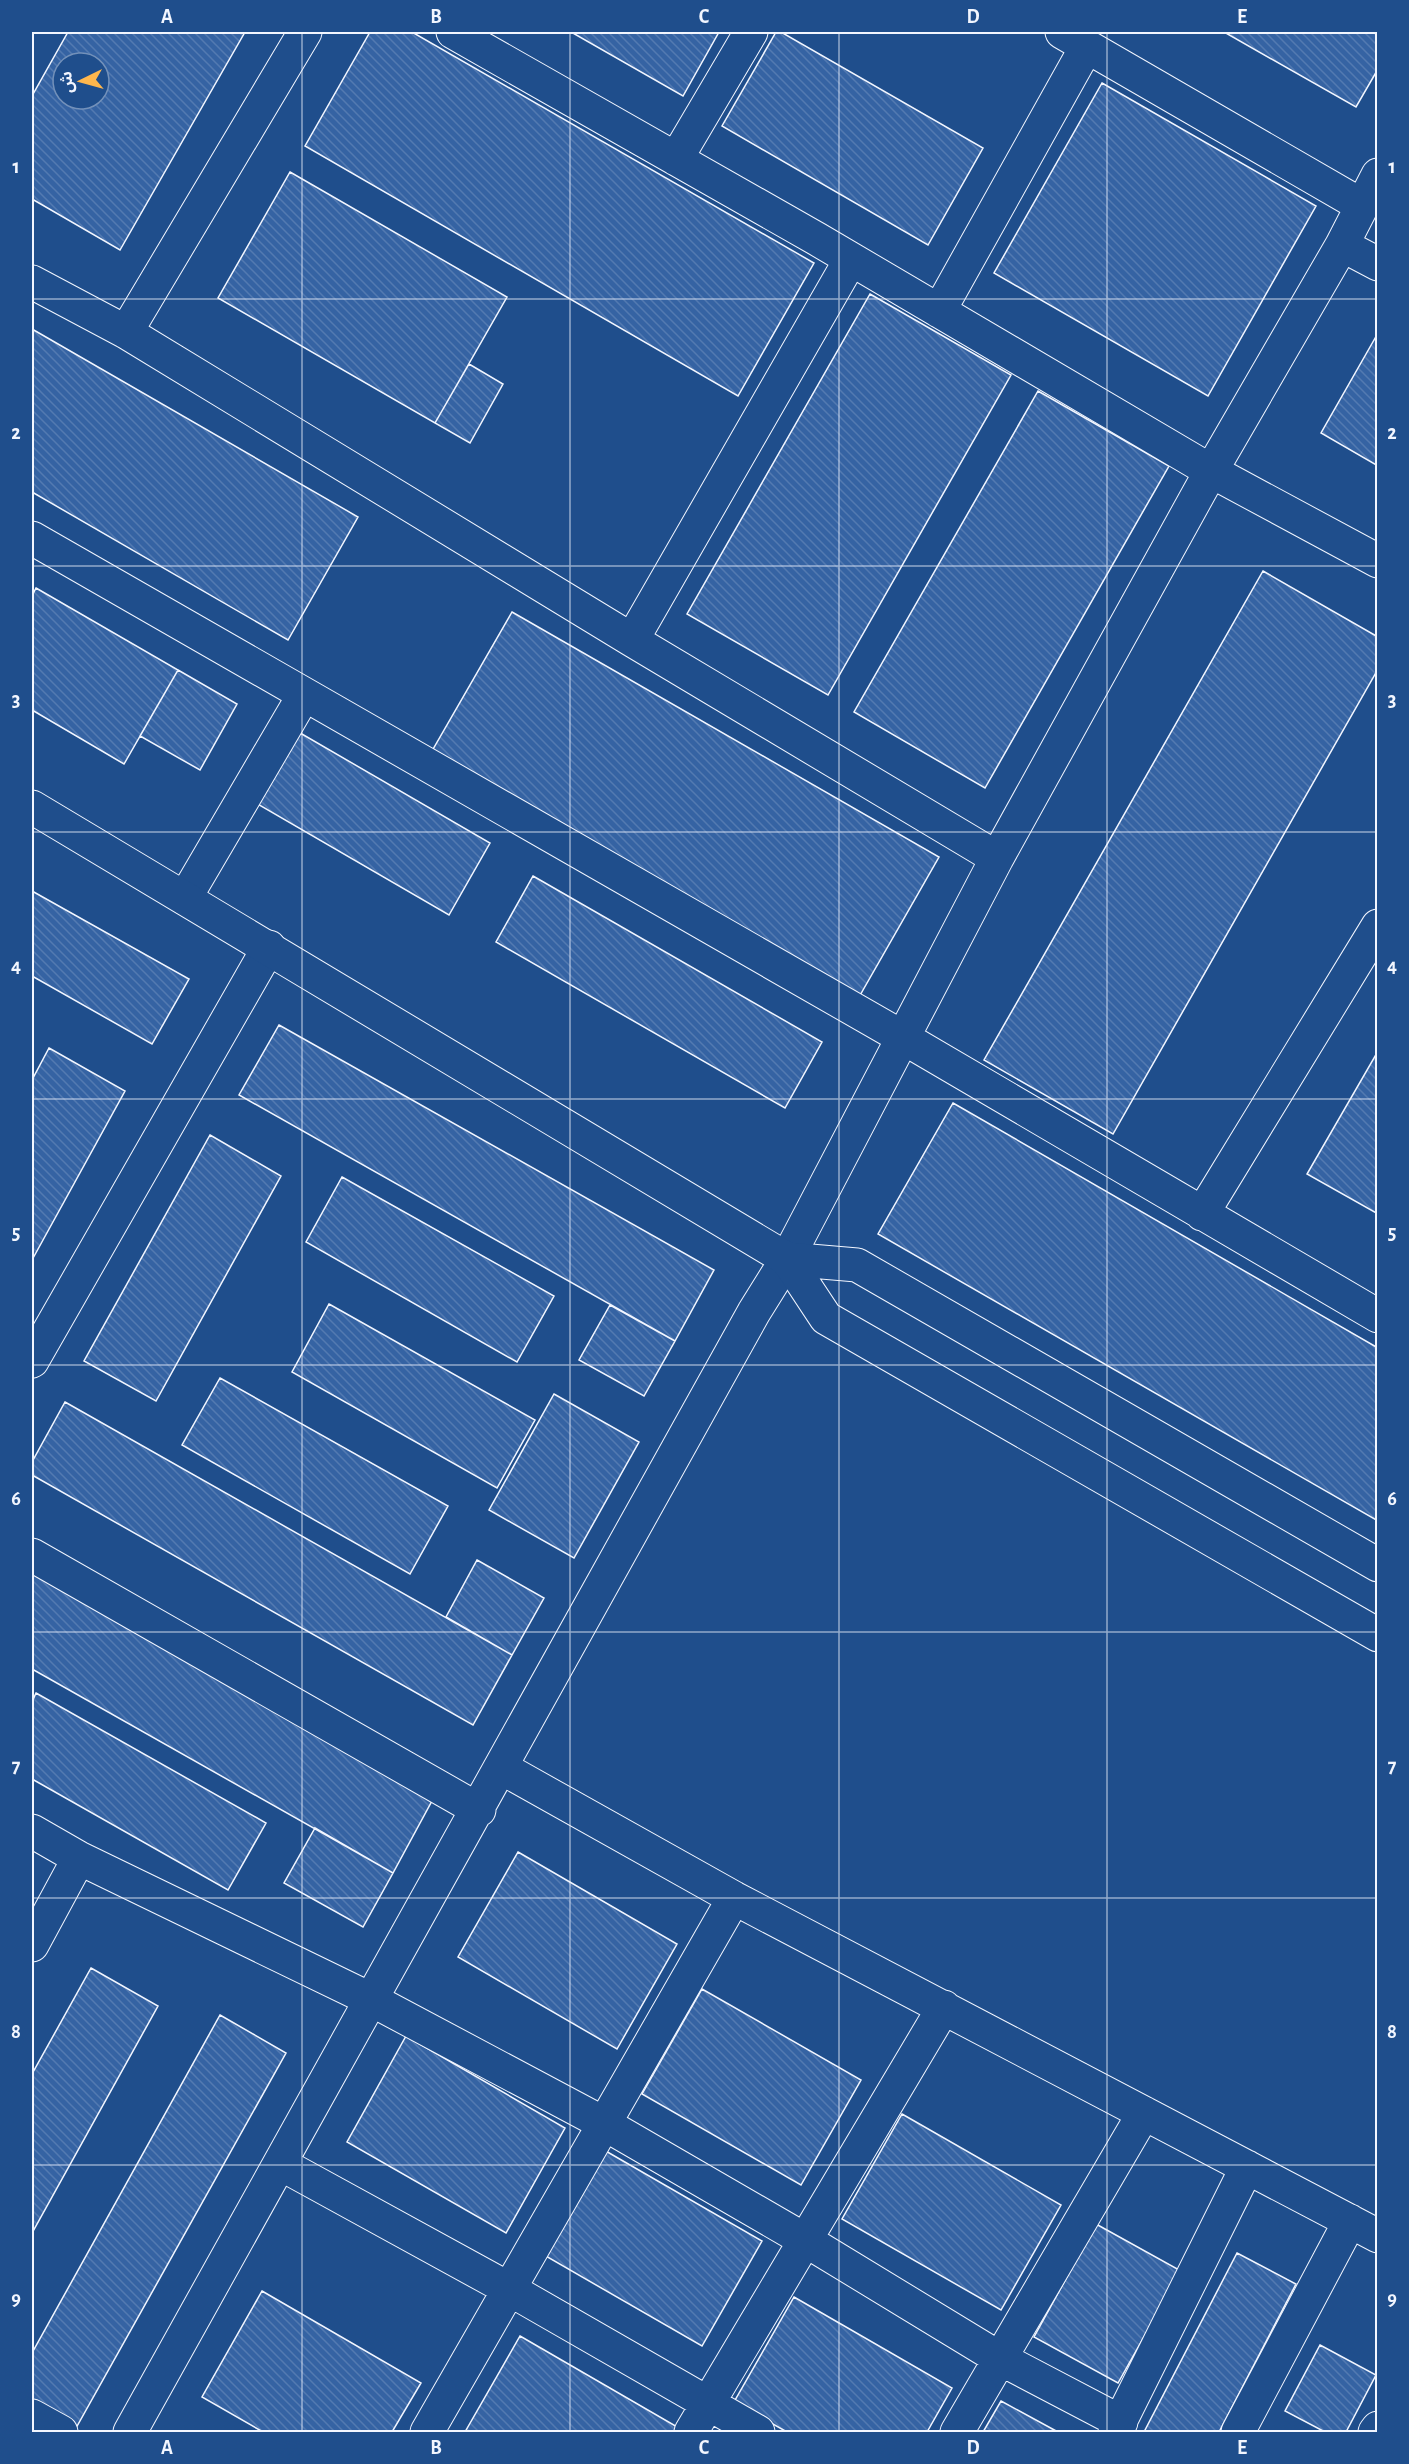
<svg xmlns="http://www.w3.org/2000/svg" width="1409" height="2464" viewBox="0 0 1409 2464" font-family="'Alegreya Sans','Noto Sans Arabic',sans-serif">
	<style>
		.building { fill: url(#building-back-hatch); stroke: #f2f6ff; stroke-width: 1.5; fill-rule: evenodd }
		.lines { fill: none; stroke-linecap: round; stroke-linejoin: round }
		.street-casing { stroke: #f2f6ff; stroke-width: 35 }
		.secondary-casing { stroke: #f2f6ff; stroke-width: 35 }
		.street { stroke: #1f4e8c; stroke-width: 33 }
		.secondary { stroke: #1f4e8c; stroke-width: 33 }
		.grid { fill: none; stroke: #f2f6ff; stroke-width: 1.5; stroke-opacity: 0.55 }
		.neatline { fill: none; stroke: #f2f6ff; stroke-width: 2 }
		.grid-label { font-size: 20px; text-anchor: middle; font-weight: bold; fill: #f2f6ff }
	</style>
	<defs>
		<pattern id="building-back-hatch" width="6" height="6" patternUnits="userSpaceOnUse" patternTransform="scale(1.5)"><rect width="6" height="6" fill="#3563a3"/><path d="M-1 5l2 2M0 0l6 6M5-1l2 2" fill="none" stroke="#537ab1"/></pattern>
	</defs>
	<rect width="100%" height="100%" fill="#1f4e8c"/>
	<path class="building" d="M68,32h177l-125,218 -88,-51v-103zM63,63h36v36h-36z
		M370,32h42l402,231 -76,133 -433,-250z
		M571,32h148l-36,64z
		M776,32h5l202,116 -55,97 -206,-119z
		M1224,32h154v37l-22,38z
		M1102,83l214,123 -108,190 -214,-123z
		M290,172l217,125 -72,126 -217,-125z
		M870,294l141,81 -183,320 -141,-81z
		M32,329l326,188 -70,123 -256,-148z
		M1378,333v133l-57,-33z
		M469,364l34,20 -33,59 -35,-20z
		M1038,391l131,75 -184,322 -131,-76z
		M1263,571l115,66v32l-265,465 -129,-74z
		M36,588l142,82 -54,94 -92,-54v-114z
		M512,612l427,245 -80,140 -427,-246z
		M178,670l59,34 -37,66 -60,-34z
		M295,730l195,113 -41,72 -195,-113z
		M533,876l289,166 -37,66 -289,-166z
		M32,891l157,88 -37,65 -120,-68z
		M279,1025l435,245 -39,71 -436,-246z
		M49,1048l76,43 -93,169v-180z
		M1378,1051v163l-71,-40z
		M953,1103l425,245v173l-500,-287z
		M210,1135l71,41 -125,225 -72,-40z
		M342,1177l212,119 -37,66 -211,-120z
		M329,1304l206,116 -38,68 -205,-116z
		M610,1305l65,36 -31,55 -65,-36z
		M220,1378l228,128 -38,68 -228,-129z
		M554,1394l85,48 -65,116 -85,-48z
		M65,1402l447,253 -39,70 -441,-250v-13z
		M477,1560l67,38 -32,57 -66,-38z
		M32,1572l401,227 -40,74 -361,-204z
		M36,1693l230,130 -38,67 -196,-111v-77z
		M315,1828l78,45 -30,54 -79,-44z
		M518,1852l159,92 -60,105 -159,-92z
		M91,1968l67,38 -126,227v-159z
		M702,1989l159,91 -60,105 -159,-91z
		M220,2015l66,38 -210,375 -44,-25v-50z
		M406,2036l159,92 -59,105 -159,-91z
		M902,2114l159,91 -60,105 -159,-91z
		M604,2150l158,91 -60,105 -158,-91z
		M1096,2224l85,47 -63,112 -84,-46z
		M1237,2253l59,31 -77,148h-75z
		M262,2291l159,92 -29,49h-129l-61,-35z
		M794,2297l158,91 -25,44h-140l-53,-30z
		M520,2336l159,92 -3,4h-211z
		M1320,2345l56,30 -30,57h-21l-40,-21z
		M1001,2401l57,31h-75z"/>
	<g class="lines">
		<defs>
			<path id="street" d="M453,32l364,207 394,232 167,90
				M1062,32l299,173
				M676,159l75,-127
				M1342,245l36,19
				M32,282l94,50 506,308 365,218
				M939,311l148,-265
				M126,332l179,-300
				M32,538l870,499 476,279
				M632,640l219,-381
				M185,898l119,-203
				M1202,1214l176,-288
				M32,1361l237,-414
				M32,1555l447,255
				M502,1768l232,130 644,338
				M32,1831l47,27 293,142 231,123 202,117 194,118 122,64
				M32,1945l47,-87
				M281,2164l228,125 249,143
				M32,2416l29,16
				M130,2432l624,-1120 33,-53 210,-401 214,-387 131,-226 36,-70
				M427,2432l307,-534
				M691,2432l253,-425
				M957,2432l187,-319
				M1115,2432l132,-265
				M1238,2432l112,-211
				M1375,2432l3,-4"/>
			<path id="secondary" d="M32,807l755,452 39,59 552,317
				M787,1259l70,6 521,300"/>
		</defs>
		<use href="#street" class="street-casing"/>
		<use href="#secondary" class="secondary-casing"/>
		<use href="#street" class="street"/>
		<use href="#secondary" class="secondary"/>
	</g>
	<path class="grid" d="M302,32v2400M570,32v2400M839,32v2400M1107,32v2400M32,299h1346M32,566h1346M32,832h1346M32,1099h1346M32,1365h1346M32,1632h1346M32,1898h1346M32,2165h1346"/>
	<rect width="1409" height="2464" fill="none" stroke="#1f4e8c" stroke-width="66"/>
	<g transform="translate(81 81) rotate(265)"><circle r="28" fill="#1f4e8c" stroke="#7391ba" stroke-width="1.5"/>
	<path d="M0-4.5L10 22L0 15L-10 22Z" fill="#ffb74d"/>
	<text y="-9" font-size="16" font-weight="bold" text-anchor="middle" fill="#f2f6ff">ش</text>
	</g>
	<rect x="33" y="33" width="1343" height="2398" class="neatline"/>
	<g class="grid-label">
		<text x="167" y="23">A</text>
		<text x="436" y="23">B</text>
		<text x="704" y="23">C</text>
		<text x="973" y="23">D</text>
		<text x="1242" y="23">E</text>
		<text x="16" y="173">1</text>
		<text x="1392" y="173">1</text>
		<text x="16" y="439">2</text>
		<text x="1392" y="439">2</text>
		<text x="16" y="706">3</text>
		<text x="1392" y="706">3</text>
		<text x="16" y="972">4</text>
		<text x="1392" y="972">4</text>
		<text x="16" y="1239">5</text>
		<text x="1392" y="1239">5</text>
		<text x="16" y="1505">6</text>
		<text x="1392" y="1505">6</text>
		<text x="16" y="1772">7</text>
		<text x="1392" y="1772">7</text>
		<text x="16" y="2038">8</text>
		<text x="1392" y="2038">8</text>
		<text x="16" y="2305">9</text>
		<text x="1392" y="2305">9</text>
		<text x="167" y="2454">A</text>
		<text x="436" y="2454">B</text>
		<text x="704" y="2454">C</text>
		<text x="973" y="2454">D</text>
		<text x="1242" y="2454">E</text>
	</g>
</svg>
